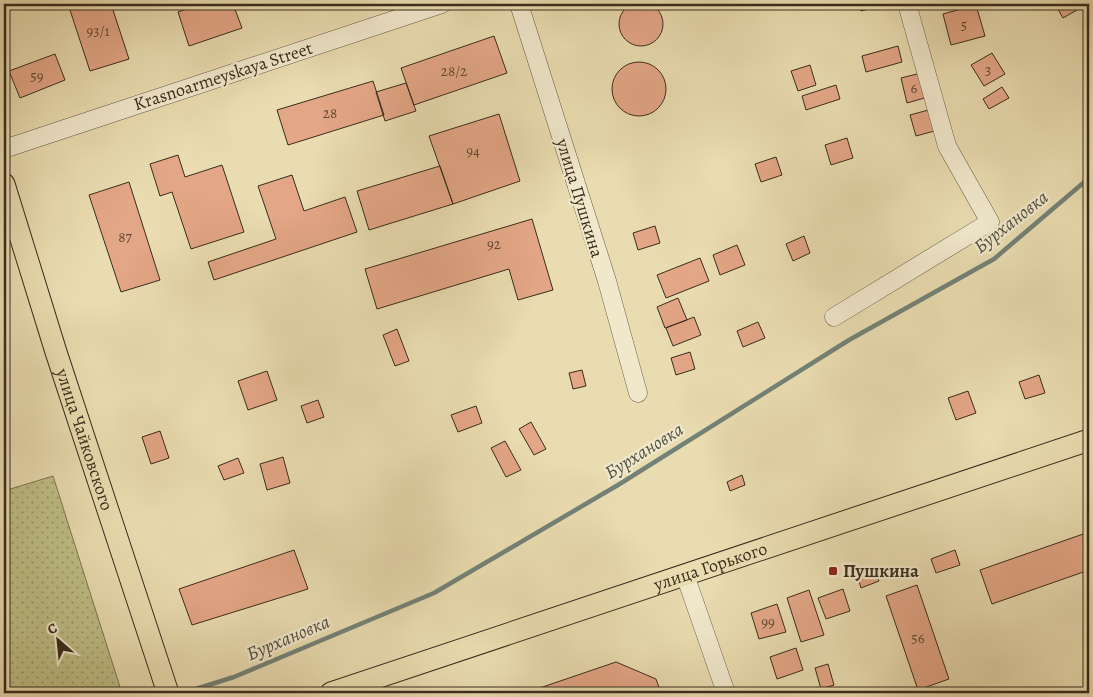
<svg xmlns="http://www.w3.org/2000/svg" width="1093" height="697" viewBox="0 0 1093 697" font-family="Alegreya,serif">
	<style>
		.green { fill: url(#green-dots); stroke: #7c7652 }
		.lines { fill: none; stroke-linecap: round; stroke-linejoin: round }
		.stream { stroke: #738277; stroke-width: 4.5 }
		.building { fill: #e3a686; stroke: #392d1d }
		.minor-casing { stroke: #655942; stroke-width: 19 }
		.major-casing { stroke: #392d1d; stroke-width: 23 }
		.minor { stroke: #f1e8cc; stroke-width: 18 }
		.major { stroke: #e9dcb0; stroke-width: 21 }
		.poi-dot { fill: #8f2418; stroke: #f1e8cc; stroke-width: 2 }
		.labels { text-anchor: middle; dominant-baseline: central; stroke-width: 4.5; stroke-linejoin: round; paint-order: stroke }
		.number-label { font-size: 15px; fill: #644b37 }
		.street-label { font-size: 18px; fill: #392d1d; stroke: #f1e8cc }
		.poi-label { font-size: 18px; font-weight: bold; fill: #392d1d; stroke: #f1e8cc; text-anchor: start }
		.water-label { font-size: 19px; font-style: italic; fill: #515042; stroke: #f1e8cc }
	</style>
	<defs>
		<pattern id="green-dots" width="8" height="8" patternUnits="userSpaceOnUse" patternTransform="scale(1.25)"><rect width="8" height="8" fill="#bebe86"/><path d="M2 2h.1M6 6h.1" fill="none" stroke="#9b9b6d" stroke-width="1.8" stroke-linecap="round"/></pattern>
	</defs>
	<rect width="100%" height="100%" fill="#e9dcb0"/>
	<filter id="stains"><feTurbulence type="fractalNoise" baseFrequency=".004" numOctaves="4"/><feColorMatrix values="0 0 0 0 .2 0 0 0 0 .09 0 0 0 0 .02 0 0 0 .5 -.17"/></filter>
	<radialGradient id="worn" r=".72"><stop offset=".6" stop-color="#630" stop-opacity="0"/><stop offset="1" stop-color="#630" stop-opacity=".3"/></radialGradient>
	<path class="green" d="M53,476l67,211 -19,6h-97v-202z"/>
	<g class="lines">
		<path class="stream" d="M183,693l51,-16 200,-84 184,-108 231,-145 145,-81 95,-81"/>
	</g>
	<path class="building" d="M619 24a22 22 0 1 1 44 0a22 22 0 1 1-44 0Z
		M4,4h21l-21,8z
		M68,4h43l18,55 -39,12z
		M202,4h31l9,24 -53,18 -11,-34z
		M859,4h28l-26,7z
		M1055,4h19l3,6 -14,8z
		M976,5l9,31 -34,9 -8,-31z
		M494,36l13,37 -93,32 -13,-37z
		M898,46l4,16 -36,10 -4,-16z
		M992,53l13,21 -21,12 -13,-21z
		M55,54l10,26 -45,18 -11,-27z
		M612 89a27 27 0 1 1 54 0a27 27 0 1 1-54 0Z
		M810,65l6,20 -18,6 -7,-20z
		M921,73l7,24 -21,6 -6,-25z
		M373,81l11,34 -96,30 -11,-35z
		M406,83l10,28 -31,10 -9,-29z
		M836,85l4,14 -34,11 -4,-14z
		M1002,87l7,11 -20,11 -6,-10z
		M932,109l6,21 -22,6 -6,-21z
		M499,114l21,67 -67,23 -24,-68z
		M847,138l6,20 -22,7 -6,-20z
		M178,155l7,22 37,-12 22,67 -53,17 -19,-57 -12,4 -10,-32z
		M776,157l6,18 -21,7 -6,-18z
		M440,166l13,38 -84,26 -12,-39z
		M292,175l12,36 41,-14 12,35 -143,48 -6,-18 68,-23 -18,-53z
		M129,182l31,98 -39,12 -32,-97z
		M532,219l21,71 -35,10 -9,-31 -132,40 -12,-40z
		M655,226l5,17 -22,7 -5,-17z
		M804,236l6,17 -17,8 -7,-17z
		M737,245l8,20 -25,10 -7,-20z
		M700,258l9,23 -43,17 -9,-23z
		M678,298l9,22 -22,8 -8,-21z
		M694,317l7,18 -28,11 -7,-18z
		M758,322l7,16 -22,9 -6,-16z
		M397,329l12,32 -14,5 -12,-31z
		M1089,349v18l-5,-16z
		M690,352l5,17 -19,6 -5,-17z
		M582,370l4,16 -13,3 -4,-16z
		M267,371l10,29 -29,10 -10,-29z
		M1039,375l6,18 -20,6 -6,-17z
		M968,391l8,22 -20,7 -8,-22z
		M318,400l6,17 -17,6 -6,-17z
		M476,406l6,17 -24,9 -7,-17z
		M531,422l15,27 -12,6 -15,-26z
		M160,431l9,27 -18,6 -9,-27z
		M505,441l16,29 -15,7 -15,-29z
		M283,457l7,26 -23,7 -7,-26z
		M238,458l6,15 -20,7 -6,-14z
		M742,475l3,10 -15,6 -3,-9z
		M1089,532v38l-97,34 -12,-34z
		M294,550l14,39 -116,36 -13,-36z
		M955,550l5,15 -24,8 -5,-14z
		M874,569l5,12 -18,7 -4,-13z
		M917,585l32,94 -31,11 -32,-94z
		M843,589l7,22 -24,8 -8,-21z
		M809,590l15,45 -23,7 -14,-44z
		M777,604l9,28 -27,7 -8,-26z
		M796,648l7,22 -26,9 -7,-22z
		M616,662l40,17 5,14h-136z
		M828,664l6,21 -13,4 -6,-21z"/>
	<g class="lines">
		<defs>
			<path id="minor" d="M519,4l88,277 31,112
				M4,149l438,-145
				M834,317l156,-95 -43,-76 -40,-142
				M685,575l41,118"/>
			<g id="major">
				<path id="s1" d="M4,184l52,168 112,341"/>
				<path id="s2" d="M331,693l758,-253"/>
			</g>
		</defs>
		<use href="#minor" class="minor-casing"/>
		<use href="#major" class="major-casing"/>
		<use href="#minor" class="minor"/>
		<use href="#major" class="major"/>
	</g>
	<rect class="poi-dot" x="828" y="566" width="10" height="10" rx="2.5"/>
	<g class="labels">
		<g class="number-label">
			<text x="964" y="25">5</text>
			<text x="98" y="31">93/1</text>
			<text x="988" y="70">3</text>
			<text x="454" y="71">28/2</text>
			<text x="37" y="76">59</text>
			<text x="914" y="88">6</text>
			<text x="330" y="113">28</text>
			<text x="473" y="151">94</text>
			<text x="125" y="237">87</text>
			<text x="494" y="244">92</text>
			<text x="768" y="622">99</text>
			<text x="918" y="638">56</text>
		</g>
		<g class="street-label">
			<text transform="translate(223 76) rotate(-18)">Krasnoarmeyskaya Street</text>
			<text transform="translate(580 198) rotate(73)">улица Пушкина</text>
			<text stroke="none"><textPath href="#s1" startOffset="268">улица Чайковского</textPath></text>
			<text stroke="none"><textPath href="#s2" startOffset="400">улица Горького</textPath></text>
		</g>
		<g class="poi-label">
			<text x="843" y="571">Пушкина</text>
		</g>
		<g class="water-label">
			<text transform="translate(1011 222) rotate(-38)">Бурхановка</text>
			<text transform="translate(644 451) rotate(-32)">Бурхановка</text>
			<text transform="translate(288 638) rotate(-23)">Бурхановка</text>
		</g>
	</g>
	<rect width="1093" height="697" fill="none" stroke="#e9dcb0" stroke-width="20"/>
	<rect x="5" y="5" width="1083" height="687" fill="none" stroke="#392d1d" stroke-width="2.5"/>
	<rect x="10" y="10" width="1073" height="677" fill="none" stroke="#392d1d"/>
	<g transform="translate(58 640) rotate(333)" stroke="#f1e8cc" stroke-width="4" paint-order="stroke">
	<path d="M0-4L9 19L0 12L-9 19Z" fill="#392d1d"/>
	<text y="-8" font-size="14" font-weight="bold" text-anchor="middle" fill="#392d1d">С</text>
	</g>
	<rect width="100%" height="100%" filter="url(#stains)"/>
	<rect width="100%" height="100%" fill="url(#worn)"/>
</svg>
